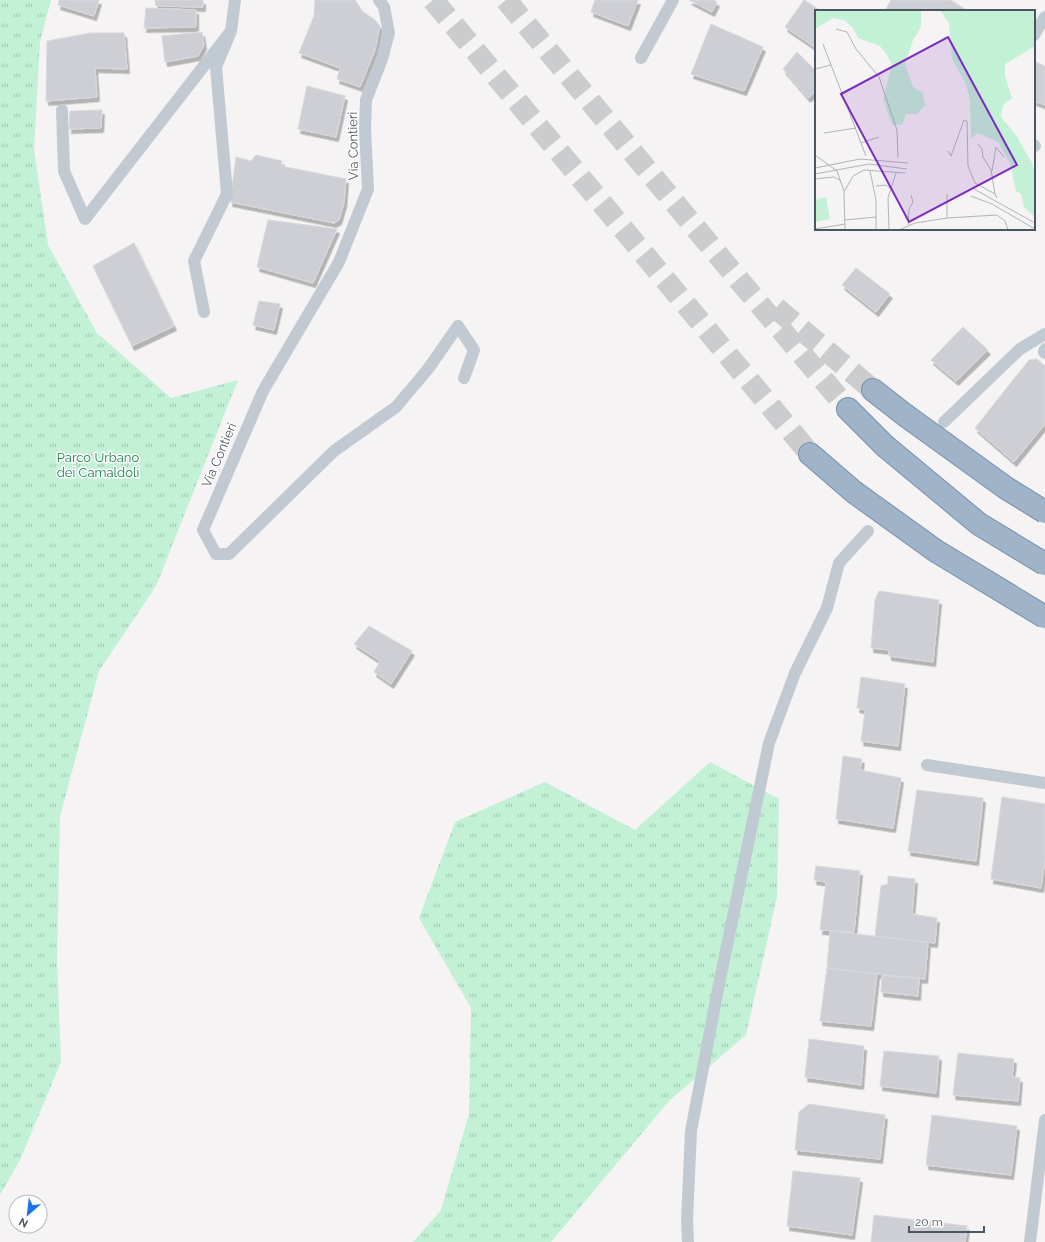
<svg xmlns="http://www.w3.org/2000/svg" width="1045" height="1242" viewBox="0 0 1045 1242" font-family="Raleway,sans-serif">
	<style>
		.grass { fill: url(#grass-tufts) }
		.building { fill: #cdcfd5; stroke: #d7d9de; filter: url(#shadow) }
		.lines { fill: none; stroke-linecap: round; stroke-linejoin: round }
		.trunk-tunnel { stroke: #caccce; stroke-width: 22; stroke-dasharray: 22 11; stroke-linecap: butt }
		.trunk-casing { stroke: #7690ad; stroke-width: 24 }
		.service { stroke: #c1cad2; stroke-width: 12 }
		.trunk { stroke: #9fb4c9; stroke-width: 22 }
		.trunk-bridge-casing { stroke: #7690ad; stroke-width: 24; stroke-linecap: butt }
		.trunk-bridge { stroke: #9fb4c9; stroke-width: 22 }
		.labels { text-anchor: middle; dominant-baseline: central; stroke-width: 3; stroke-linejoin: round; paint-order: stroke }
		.street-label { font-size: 13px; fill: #4a5661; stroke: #fff }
		.park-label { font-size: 13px; fill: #17864f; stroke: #fff }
		.inset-road { fill: none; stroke: #b1b4b9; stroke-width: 1 }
		.view { fill: #7b2cbf; fill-opacity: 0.15; stroke: #7b2cbf; stroke-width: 2 }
		.inset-edge { fill: none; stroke: #4a5661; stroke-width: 2 }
	</style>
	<defs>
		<pattern id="grass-tufts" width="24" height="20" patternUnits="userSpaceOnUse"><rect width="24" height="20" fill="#c3f1d5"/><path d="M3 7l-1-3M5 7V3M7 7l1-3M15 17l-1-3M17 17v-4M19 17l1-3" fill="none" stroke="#a0c6b0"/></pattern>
		<filter id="shadow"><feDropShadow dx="2.5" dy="4.5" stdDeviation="0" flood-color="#0004"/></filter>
	</defs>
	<rect width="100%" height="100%" fill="#f5f3f3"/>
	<path class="grass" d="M0,0h51l-11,41 -6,108 14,96 49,88 74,65 67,-18 -82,206 -57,85 -39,145 -3,144 4,102 -41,98 -20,35z
		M710,762l69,37 -2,98 -31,138 -77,66 -118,141h-138l28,-32 28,-96 2,-106 -52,-90 36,-96 90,-40 90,48z"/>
	<path class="building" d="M59,0h40l-5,16 -36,-11z
		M155,0h48v7l-47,-1z
		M315,0h40l7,11 13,9 5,6 -5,24 -15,37 -23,-8 3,-11 -41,-15 15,-37z
		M595,0h43l-10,26 -37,-14z
		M689,0h24l4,2 -5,10z
		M804,0l17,11h-5v37l-31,-21z
		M891,0h60l17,11h-83z
		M146,8l50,2v17l-52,1z
		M711,24l52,23 -19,44 -53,-17z
		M202,32l2,13 -6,11 -33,6 -3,-26z
		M90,33h34l3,36 -32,-1 2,29 -51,4 1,-60z
		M797,52l19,19v20l-8,7 -25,-29z
		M1036,62l9,4v39l-11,-4v-36z
		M307,86l38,10 -9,41 -38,-8z
		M102,110l-1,18 -32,1 1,-18z
		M256,155l26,6 -1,5 65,13 -2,24 -5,17 -5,3 -104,-21 6,-45 15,4z
		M268,220l69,9 -24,54 -56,-16z
		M134,243l40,83 -42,20 -39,-80z
		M856,268l34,26 -14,18 -34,-27z
		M259,301l21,3 -6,26 -21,-5z
		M963,327l25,23 -32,31 -25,-21z
		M1037,359l8,7v58l-31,38 -39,-34 54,-68z
		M879,591l60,9 -6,62 -44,-6v-6l-18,-2 4,-48z
		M369,626l43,25 -21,33 -17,-12 6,-11 -26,-17z
		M861,677l44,7 -7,62 -37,-5 4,-31 -8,-2z
		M843,756l19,3 -2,11 41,8 -8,50 -57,-9z
		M917,790l66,8 -7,63 -68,-10z
		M1002,797l43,7v55l-4,29 -50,-9z
		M816,866l44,5 -6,61 -34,-2 6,-48 -12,-2z
		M888,876l27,3 -3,35 25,4 -2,25 -60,-7 6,-50 7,-2z
		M830,931l98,11 -3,37 -98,-11z
		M827,968l50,6 -6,52 -51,-5z
		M882,975l37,4 -1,17 -37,-4z
		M809,1039l55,7 -3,39 -56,-8z
		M884,1051l55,5 -3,37 -56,-7z
		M958,1053l56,6 -2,18 8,1 -2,23 -65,-6z
		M809,1104l76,11 -5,44 -85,-9 4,-38z
		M932,1115l85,11 -6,49 -85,-10z
		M793,1171l67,7 -8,57 -65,-9z
		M874,1215l93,11 -2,16h-94z"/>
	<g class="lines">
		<path class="trunk-tunnel" d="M433,0l377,454
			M506,0l222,267 120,142
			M776,308l97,82"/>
		<defs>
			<path id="trunk" d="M873,390l32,25
				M848,409l37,37
				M810,454l44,38"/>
		</defs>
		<use href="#trunk" class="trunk-casing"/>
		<path class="service" d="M379,0l5,7 5,26 -7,26 -16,41 -1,29 3,60 -29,73 -76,129 -60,139 13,24h13l105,-103 62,-44 32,-38 30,-43 16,24 -10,28
			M1034,35l11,-18
			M641,58l32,-58
			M62,110l2,61 21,48 146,-188
			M1034,145l1,1
			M204,312l-10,-51 33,-67 -11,-127 15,-36 4,-31
			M1045,349l-1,3 1,1
			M944,422l76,-73 25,-15
			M927,765l118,18
			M688,1242l-1,-22 4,-89 28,-147 50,-241 26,-70 32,-65 12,-45 29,-32
			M1030,1242l15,-122"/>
		<use href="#trunk" class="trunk"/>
		<defs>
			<path id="trunk-bridge" d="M905,415l101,73 39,24
				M885,446l94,78 66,40
				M854,492l82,59 109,66"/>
		</defs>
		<use href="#trunk-bridge" class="trunk-bridge-casing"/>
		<use href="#trunk-bridge" class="trunk-bridge"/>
	</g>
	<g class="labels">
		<g class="street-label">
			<text transform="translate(353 146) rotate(-91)">Via Contieri</text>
			<text transform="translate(219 455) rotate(-67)">Via Contieri</text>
		</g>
		<g class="park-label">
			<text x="98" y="457">Parco Urbano<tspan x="98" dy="15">dei Camaldoli</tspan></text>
		</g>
	</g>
	<g transform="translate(815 10)">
		<rect width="220" height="220" fill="#f5f3f3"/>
		<path d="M0,0h106v17l-8,13 -8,24 8,23 10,6 2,12 -8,9h-11l-4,11h-10l-9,-26 9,-34 -5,-10 -7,-9 -22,-8 -5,-10 -9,-8 -11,-2 -18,11zM125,0h95v36l-30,18v12l7,22 -9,7 -2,12 15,18 16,28 3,11v43l-11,-10 -3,-13 -5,-3 -6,-28 -12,-21 -21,-9 -6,6 -1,-38 -4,-17 -14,-25 -3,-36z" fill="#c3f1d5"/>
		<path d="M11,187l4,22 -15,3v-22z" fill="#c3f1d5"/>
		<path class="inset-road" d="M21,19l11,3 9,17 23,28 18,53 1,28M8,34l43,112M0,59l16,-4M9,123l32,-5M46,133l18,-6M163,134l4,5 1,8 8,13 4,24M133,141l3,5 13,-36 3,1 1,45 7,17 20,11 2,4M0,145l22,16 7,20M0,158l45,-9 48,4M55,161l6,29v30M177,161l4,-24 8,10M0,164l54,-10 38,5M0,169l19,-2 7,4M61,176l10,-1 4,3M159,179l61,34M29,182l1,38M29,182l9,-16 11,-6 41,3M156,186l21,8 43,25M182,205l8,6 3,9M132,208v-24M29,210l32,-3M93,215l1,-16 4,-7 -2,-7M0,219l30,-5M74,220l-1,-32 8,-25M84,220l16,-7 32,-5 50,-3"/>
		<path class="view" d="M133,27l69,128 -108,57 -68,-128z"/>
		<rect width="220" height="220" class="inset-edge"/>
	</g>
	<g transform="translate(28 1214) rotate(208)"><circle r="19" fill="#ffffff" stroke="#b7bbc0"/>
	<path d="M0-3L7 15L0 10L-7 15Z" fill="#1a73e8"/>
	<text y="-6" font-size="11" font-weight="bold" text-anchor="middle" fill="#4a5661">N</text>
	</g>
	<path d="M909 1226v6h75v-6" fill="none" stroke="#4a5661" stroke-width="2"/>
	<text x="915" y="1226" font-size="12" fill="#4a5661" stroke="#ffffff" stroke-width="3" paint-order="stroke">20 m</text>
</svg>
